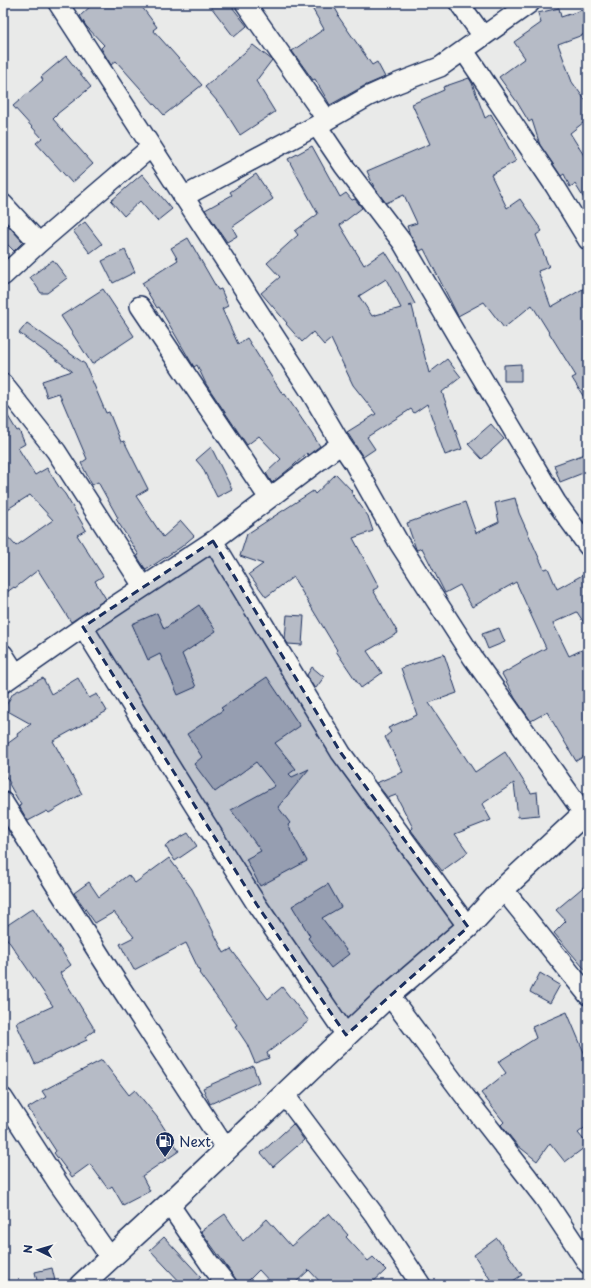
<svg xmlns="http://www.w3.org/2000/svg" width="591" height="1288" viewBox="0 0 591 1288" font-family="'Playpen Sans',sans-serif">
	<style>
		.building { fill: #b6bbc6; stroke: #1b2f5e; fill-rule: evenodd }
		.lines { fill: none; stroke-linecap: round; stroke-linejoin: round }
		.street-casing { stroke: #1b2f5e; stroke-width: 22 }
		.secondary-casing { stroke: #1b2f5e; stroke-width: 25 }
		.street { stroke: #f6f6f2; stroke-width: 19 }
		.secondary { stroke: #f6f6f2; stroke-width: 22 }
		.marked { fill: #1b2f5e; fill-opacity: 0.2; stroke: #1b2f5e; stroke-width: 3; stroke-dasharray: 8 5; stroke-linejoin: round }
		.labels { text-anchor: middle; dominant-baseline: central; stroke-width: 4; stroke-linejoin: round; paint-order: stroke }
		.poi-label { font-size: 14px; fill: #1b2f5e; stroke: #f6f6f2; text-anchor: start }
	</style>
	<rect width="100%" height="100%" fill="#e9eae9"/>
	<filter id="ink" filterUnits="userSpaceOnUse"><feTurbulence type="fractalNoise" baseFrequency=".025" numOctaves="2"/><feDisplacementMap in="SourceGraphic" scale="8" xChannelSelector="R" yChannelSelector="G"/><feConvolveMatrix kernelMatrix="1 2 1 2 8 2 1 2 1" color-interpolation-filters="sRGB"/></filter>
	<g filter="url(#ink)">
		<path class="building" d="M94,3h45l18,24 -4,3 49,55 -38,30 -48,-54 -5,4 -10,-17 3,-3 -18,-19 -6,-10z
			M208,3h21l18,23 -13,11z
			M309,3h23l7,12 -1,1 34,49 5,-3 8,15 -21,9 -34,19 -15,-26 -2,1 -21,-29 32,-22z
			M559,8l2,9 27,-9v25l-30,11 14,38 16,22v15l-18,14 18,29v43l-13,-21 -5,3 -6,-13 -3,2 -21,-31 -8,-25 -3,2 -12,-20 -18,-25 26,-19 -11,-16 27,-19 -3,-10z
			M253,45l19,15 -16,21 19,31 -35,23 -17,-27 -18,-21z
			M66,56l25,31 -34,27v1l-4,4 40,45 -21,19 -36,-40 6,-5 -29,-32 30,-26 -2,-3z
			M469,78l3,5 13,35 6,-4 25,47 -25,14 16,33 13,-9 22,32 -6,4 13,32 -11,4 13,36 37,-21v118l-16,-26 4,-2 -44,-71 -28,23 -20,-26 -26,14 -34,-67 -4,2 -10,-16 -3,-9 10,-3 -13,-28 -18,8 -12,-16 -7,-16 63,-27 -18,-40 32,-14 -1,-3z
			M312,146l28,51 6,-4 6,7 3,-1 7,9 -22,17 24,40 21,-14 13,21 17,32 -6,2h3l17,67 18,-14 14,18 -19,15 20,57 -17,6 -18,-51 -13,9 -3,-4 -44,28 8,12 -12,8 -16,-25 29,-18 -23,-29 -22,-46 -7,6 -11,-13 -11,10 -16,-18 1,-1 -26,-30 19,-16 -13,-14 31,-28 -3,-4 23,-17 -30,-55zM386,279l15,29 -29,8 -13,-20z
			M142,174l30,35 -15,12 -17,-20 -16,15 -13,-15z
			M256,174l17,25 -41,28 5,9 -10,6 -22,-32 27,-15 -2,-3z
			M3,220l20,22 -9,9 -11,-11z
			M85,222l17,22 -12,9 -17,-22z
			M188,238l30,52 3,-1 7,17 -6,3 16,35 9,-6 36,57 2,-1 35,52 -12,9 -1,-2 -13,12 -22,18 -6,-10 15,-14 -22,-23 -12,9 -41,-61 -9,-19 -3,2 -35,-60 -2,1 -15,-25 36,-23 -7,-12z
			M125,250l10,22 -22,11 -11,-22z
			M53,260l14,18 -20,15h-6l-11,-16z
			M103,289l31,47 -42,28 -31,-48z
			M27,323l58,41 21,49 3,-1 12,30 3,-1 24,48 -12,7 27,41 18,-16 13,15 -13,11 -35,23 -9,-14 2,-1 -23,-36 2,-1 -20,-36 -6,3 -11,-22 6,-4 -28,-66 -12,4 -5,-16 30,-10 -53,-38z
			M521,364v17h-17v-16z
			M3,408l14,23 2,-1 6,14 -7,4 17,27 12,-7 12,19 6,7 21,36 -9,5 26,41 -8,5 11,18 -35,23 -33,-52 -23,18 -1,-1 -11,8v-63l13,14 37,-26 -23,-25 -27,17z
			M491,424l13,15 -22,20 -14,-15z
			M211,447l21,42 -15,8 -15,-30 -6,-7z
			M588,453v18l-28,11 -6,-17z
			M336,474l16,17 -1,1 17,24 5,15 -20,7 26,49 -6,3 25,43 -31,18 15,22 -21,15 -25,-37 1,-1 -44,-73 -27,20 -17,-23 14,-10 -23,-8 7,-22 66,-43 2,3z
			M515,498l4,15 25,56 4,-1 9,21 31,-17v57l-11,-17 -24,11 16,33 19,-9v107l-12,7 -29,-49 -16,9 -16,-23 -13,-24 19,-11 -1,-1 26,-14 -30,-66 -44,25 -12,-22 -15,8 -23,-45 -5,2 -1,-1 -9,-26 58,-21 11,31 23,-11 -4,-19z
			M199,605l17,26 -34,23 14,33 -18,8 -18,-41 -12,6 -16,-36 25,-11 7,16z
			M287,615l17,1 -2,29 -14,-1 -3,-5z
			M499,628l6,14 -17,7 -6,-15z
			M444,654l13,39 -28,10 46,69 30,-20 26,41 6,-1 2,23 -21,2 -4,-34 -32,21 9,16 -36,14 13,18 -26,19 -31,-41 2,-2 -17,-33 -8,3 -12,-15 27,-11 -18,-35 6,-5 -3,-4 29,-13 -16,-47z
			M312,667l12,10 -8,11 -3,-2 -6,-11z
			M267,677l33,49 -25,17 21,26 -7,5 3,3 17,-8 -31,38 12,16 -2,2 19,36 -47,25 -14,-27 15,-8 -30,-41 44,-24 -19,-24 -41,30 -21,-28 8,-7 -15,-23 36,-24 -2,-2z
			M43,678l8,16 27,-16 11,20 8,-4 10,17 -54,30 29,53 -33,19 -2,-2 -19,10 -9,-15 2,-1 -12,-21 1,-1 -7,-11v-25l15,-11 -1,-2 14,-10 -27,-15 9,-16z
			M188,833l9,13 -22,15 -10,-15z
			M169,858l23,31 32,64 7,-4 37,50 14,-12 27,34 -42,32 2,5 -14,5 -8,-19 -12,-18 2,-1 -38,-52 1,-1 -14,-29 -52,27 -14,-26 14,-7 -20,-25 -19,11 -21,-30 15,-11 10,15 29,-22 7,8z
			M588,883v90l-34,-40 12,-12 -10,-11z
			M328,884l13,23 -19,11 27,36 -18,14 -23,-30 2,-2 -18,-30z
			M33,908l38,57 -11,8 35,57 -10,7 2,3 -52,24 -19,-41 37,-17 -50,-73v-5z
			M540,973l20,12 -10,18 -20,-11z
			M567,1012l21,50v63l-10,8 10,12 -23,17 -15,-19 -13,18 -20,-16 -16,-20 3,-3 -23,-29 25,-20 -8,-11 38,-24 -4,-11z
			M102,1060l27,35 6,-5 22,27 22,34 -37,25 8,15 -27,14 -11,-19 -4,3 -18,-25 -18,13 -18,-24 2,-2 -28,-43 18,-11 -4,-6z
			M253,1066l6,16 -49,22 -7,-16z
			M293,1124l11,16 -31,27 -12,-14z
			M329,1213l19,22 -2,2 22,24 5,-4 13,13 -16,15h-47l-14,-15 -16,15h-20l-14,-15 -15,15h-4l-39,-54 24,-17 18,27 24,-22 24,27z
			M164,1237l37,40 -9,8h-9l-33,-35z
			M497,1238l25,37 -15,10h-13l-20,-30z
			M52,1268l3,13 -17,4 -3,-13z"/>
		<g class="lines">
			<defs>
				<path id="street" d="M58,3l252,388 31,53 13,19 45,80 74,115 111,156
					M245,3l82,117
					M459,3l24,33
					M464,51l91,135 33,54
					M317,126l27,40 58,76 58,99 96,161 32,44
					M183,197l144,-77 42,-24 29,-13 42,-16 90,-64
					M3,204l36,39
					M3,276l36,-33 112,-96
					M140,306l129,192
					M3,384l53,67 87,135
					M213,541l128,212 127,174
					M83,627l111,178 63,100 89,130
					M3,654l13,20
					M3,683l80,-56 130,-86 128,-97
					M3,802l110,174 113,173
					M503,889l85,106
					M389,995l74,99 81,104 44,66
					M284,1094l92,123 45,68
					M3,1098l55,85 52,74
					M169,1204l41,60 17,21"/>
				<path id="secondary" d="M81,1285l88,-81 220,-209 79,-68 35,-38 85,-79"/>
			</defs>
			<use href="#street" class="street-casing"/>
			<use href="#secondary" class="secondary-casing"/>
			<use href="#street" class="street"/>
			<use href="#secondary" class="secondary"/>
		</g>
	</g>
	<path class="marked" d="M213,541l128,212 127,174 -122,108 -89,-130 -174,-278z"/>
	<defs>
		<symbol id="fuel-pin" viewBox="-11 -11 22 30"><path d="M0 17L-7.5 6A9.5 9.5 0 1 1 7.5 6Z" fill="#1b2f5e" stroke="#f6f6f2"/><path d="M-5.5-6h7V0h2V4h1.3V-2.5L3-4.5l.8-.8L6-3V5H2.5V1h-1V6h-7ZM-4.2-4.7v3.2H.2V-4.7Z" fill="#fff"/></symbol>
	</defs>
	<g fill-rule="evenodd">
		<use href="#fuel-pin" x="154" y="1130" width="22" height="30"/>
	</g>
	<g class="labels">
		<g class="poi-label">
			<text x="179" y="1141">Next</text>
		</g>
	</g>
	<rect width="591" height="1288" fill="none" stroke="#f6f6f2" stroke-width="16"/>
	<rect x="8" y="8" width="575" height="1272" fill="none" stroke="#1b2f5e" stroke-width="1.5" filter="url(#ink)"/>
	<g transform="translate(38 1250) rotate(275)" stroke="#f6f6f2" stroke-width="3" paint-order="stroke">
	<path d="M0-3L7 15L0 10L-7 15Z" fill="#1b2f5e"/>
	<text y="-6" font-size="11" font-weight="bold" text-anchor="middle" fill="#1b2f5e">N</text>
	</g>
</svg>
